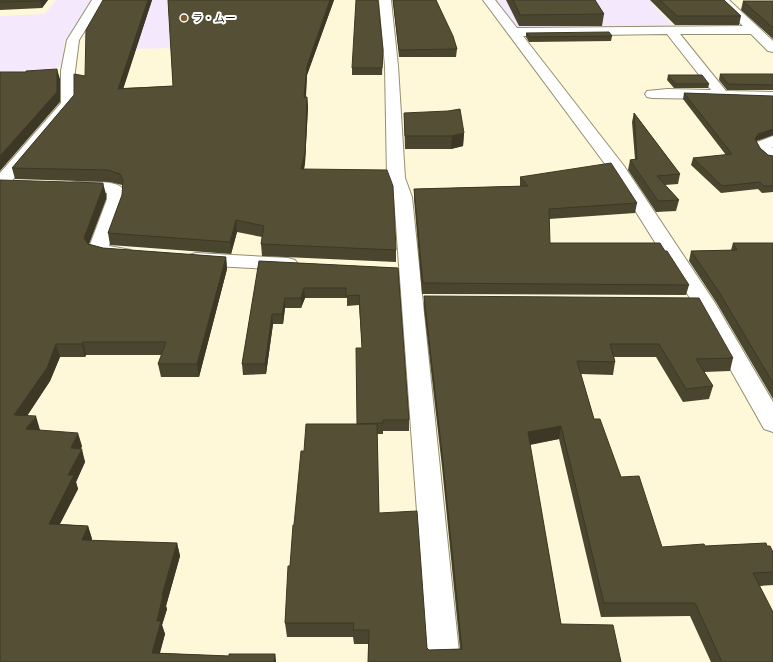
<svg xmlns="http://www.w3.org/2000/svg" width="773" height="662" viewBox="0 0 773 662" font-family="Rubik,'Noto Sans JP',sans-serif">
	<style>
		.commercial { fill: #f4e8fc }
		.lines { fill: none; stroke-linecap: round; stroke-linejoin: round }
		.minor-casing { stroke: #948f72; stroke-width: 2 }
		.minor { fill: #fff; fill-rule: evenodd }
		.wall { fill: #49452e }
		.shaded-wall { fill: #3c3825 }
		.building { fill: #555035; stroke: #3c3825 }
		.poi-dot { fill: #7a5a2f; stroke: #fff; stroke-width: 1.5 }
		.labels { text-anchor: middle; dominant-baseline: central; stroke-width: 4; stroke-linejoin: round; paint-order: stroke }
		.far-poi-label { font-size: 11px; fill: #141207; stroke: #fff; text-anchor: start }
	</style>
	<rect width="100%" height="100%" fill="#fef8d9"/>
	<path class="commercial" d="M56,0h36l-28,43 -2,22 -9,4 -53,5v-58l45,-2z
		M106,0h169l-6,46 -139,3 7,-12 -54,1z
		M495,0h171l3,3 -17,1 25,25h-160z"/>
	<g class="lines">
		<defs>
			<path id="minor" d="M92,0h12l-25,40 -4,31v33l-69,84 -6,1v-16l61,-70v-32l6,-31z
				M379,0h12l7,66 7,112 7,19 48,465h-32l-34,-465 -7,-19 -2,-112z
				M483,0h12l22,28 226,-2 -27,-26h13l44,41v11l-5,-1 -17,-17h-71l46,57 47,1v8l-121,-2 -5,-1 -2,-3 2,-3 20,-2 44,1 -44,-56 -144,2 101,130 91,137 58,99v30l-9,-3 -71,-126 -82,-131z
				M773,136v11h-1l1,1v14c-8,-2 -16,-8 -18,-17l2,-3z
				M75,182c11,0 38,-2 46,5 10,7 -8,48 -12,59l22,4 3,4 -3,4 -7,2 -33,-6 -3,-4 19,-51v-6l-38,-2 -3,-4 3,-4z
				M196,253l92,5 7,2 3,4 -3,4 -7,2 -92,-5 -7,-2 -3,-4 3,-4z"/>
		</defs>
		<use href="#minor" class="minor-casing"/>
		<use href="#minor" class="minor"/>
	</g>
	<path class="wall" d="M0,0h48l-6,8 -42,2z
		M103,0h49l-29,88 50,-2 -5,-86h166l-27,75 -1,22h1l1,10 -3,56 -1,6 92,81v12l-134,-6 -1,-12 1,-7 -25,-5 -6,22 -121,-9 -2,-12 14,-38 1,-8 -1,-2 -12,-3 -95,-3 -3,-11 62,-73 11,-19z
		M393,0h43l21,49 -1,8h-57z
		M506,0h89l9,14 -2,12h-83z
		M650,0h74l17,16 -2,9h-64z
		M743,1h30v38l-32,-29z
		M526,33l86,3 -1,5 -82,1 -3,-5z
		M383,57l-1,18h-30v-7z
		M720,74h53v16h-46l-8,-10z
		M668,75l41,9 -1,4h-34l-7,-8z
		M684,93l89,3v39l-17,6 4,7 8,7 5,1v36l-11,1 -4,-4 -37,4 -30,-28 2,-7 33,-3 -43,-56z
		M404,113l60,20 -1,13 -12,3h-46z
		M634,113l46,61 -2,10 -13,1 14,15 -3,11 -20,1 -28,-42 2,-10 5,-1 -3,-37z
		M520,177l117,26 -2,10 -86,6 1,24 139,42 -3,10 -264,-1 -8,-95v-10l106,-3z
		M0,180l106,14v5l-17,45 14,4 123,9 1,12 -28,108h-38l-3,-13 4,-9h-76l-1,2h-25l-10,24 -23,35 13,14h-1l43,16 -1,3 4,13 -9,20 2,7 -18,35 28,2 4,13 -1,2 86,2 3,13 -14,50 1,3 -5,16 3,9 -5,19 69,3 46,-2 1,8h-276z
		M733,243h40v156l-57,-97 -27,-41 2,-10 40,-1z
		M259,261l139,7 11,152v11h-26v3h-6l2,79 48,135 2,2 31,-1 -18,-182 -18,-158v-13l309,62 -3,13 -26,1 9,14 -4,13 -26,3 -27,-45h-42l1,5 -2,13 -32,-1 13,45 27,58 41,70 43,-1h62l6,6v33l-13,1 13,76h-62l-21,-46 -89,1 -42,-178 -29,6 31,179 60,38h-253v-18h-14l-1,-7h-66l-2,-14 5,-57 4,-41 10,-74 53,-27 5,-76 -3,-43 -12,1v-8h-42l-4,10h-16l-2,16h-10l-7,50 -23,1 -1,-11z"/>
	<path class="shaded-wall" d="M41,0h7l-6,8 -2,-7z
		M148,0h4l-32,99 -2,-10z
		M330,0h4l-27,75 -2,32 -1,-10 3,-31z
		M57,69l3,10v23l-60,69v-15z
		M307,97l1,10 -3,56 -3,17 -1,-11z
		M773,129v6l-17,6 -2,4 1,-6 3,-5z
		M464,133l-1,13 -12,3 1,-13z
		M103,183l3,11v5l-19,50 -3,-11z
		M236,220l1,12 -6,22 -1,-12z
		M226,257l1,12 -28,108 -2,-13z
		M304,288l1,10 -4,10v-10z
		M285,298v10l-2,16 -1,-10z
		M272,314l1,10 -7,50 -1,-10z
		M83,342l3,13 -1,2 -3,-13z
		M56,344l4,13 -10,24 -31,47 -5,-13z
		M36,416l4,14 -9,13 -5,-14z
		M561,426l-2,13 -32,6 1,-13z
		M78,433l4,13 -8,15 -3,-13z
		M82,449l3,13 -9,20 2,7 -25,48 -4,-13 19,-49z
		M88,526l4,13 -6,15 -4,-14z
		M177,543l3,13 -14,50 1,3 -5,16 3,9 -8,28 -5,-9 5,-32 5,-26z
		M275,654l1,8h-2z"/>
	<path class="building" d="M0,0h41l-1,1 -40,1z
		M103,0h45l-30,89 55,-3 -5,-86h162l-23,66 -3,31h3l-2,56 -4,16 86,1 6,16 3,64 -135,-6 3,-18 -28,-6 -6,22 -122,-9 14,-38 1,-15 -3,-6 -12,-4 -96,-2 62,-73v-21l11,2 1,-46z
		M356,0h22l5,50 -1,18h-30z
		M393,0h43l17,36 4,13 -58,1z
		M513,0h82l9,14 -84,1z
		M660,0h64l17,16h-64z
		M743,1h30v27z
		M609,32l3,4 -82,1 -4,-4z
		M57,69v23l-57,64v-84h26v-1z
		M720,74h53v11l-45,-1z
		M668,75h34l7,9h-34z
		M684,93l89,3v33l-15,5 -3,5 5,9 8,7 5,1v30h-9l-4,-4 -38,4 -29,-28 39,-4z
		M460,109l4,24 -12,3h-47l-1,-23 44,-2z
		M634,113l46,61 -23,2 22,24 -21,1 -28,-41 7,-1z
		M611,163l26,40 -88,6 1,34h110l5,8h2l22,34 -266,-2 -9,-94 114,-3 -8,-9z
		M0,180l103,3v4l-19,51 4,6 15,4 123,9 -29,107h-39l8,-22h-83l-1,2h-26l-9,24 -33,47 22,1 -10,13 52,4 -7,15 11,1 -14,26h6l-25,49 39,2 -6,14 95,3 -15,52h1l-6,26h4l-9,32 77,3v-2h46l-1,8h-274z
		M733,243h40v140l-54,-91 -28,-41 46,-1z
		M259,261l139,7 11,152h-26v3l-26,1 -1,-76h6l-3,-53 -13,1v-8h-42l-3,10h-16l-3,16h-10l-7,50h-23z
		M424,296l275,2 34,60 -37,1 17,27 -27,3 -27,-45h-49l5,18 -38,-1 17,58h6l21,58 18,-1 23,71 42,-3 1,2 61,-3 1,3h3l3,6v20l-20,1 20,39v50h-51l-27,-59h-91l-43,-177 -33,6 33,192 52,1 8,37h-253l1,-32h-16l1,-7h-69l3,-57h2l3,-41h1l7,-74h3l2,-27h71l2,89 38,-2 10,137 2,2 33,-1 -20,-196z"/>
	<circle class="poi-dot" cx="184" cy="18" r="4"/>
	<g class="labels">
		<g class="far-poi-label">
			<text x="192" y="18">ラ・ムー</text>
		</g>
	</g>
</svg>
